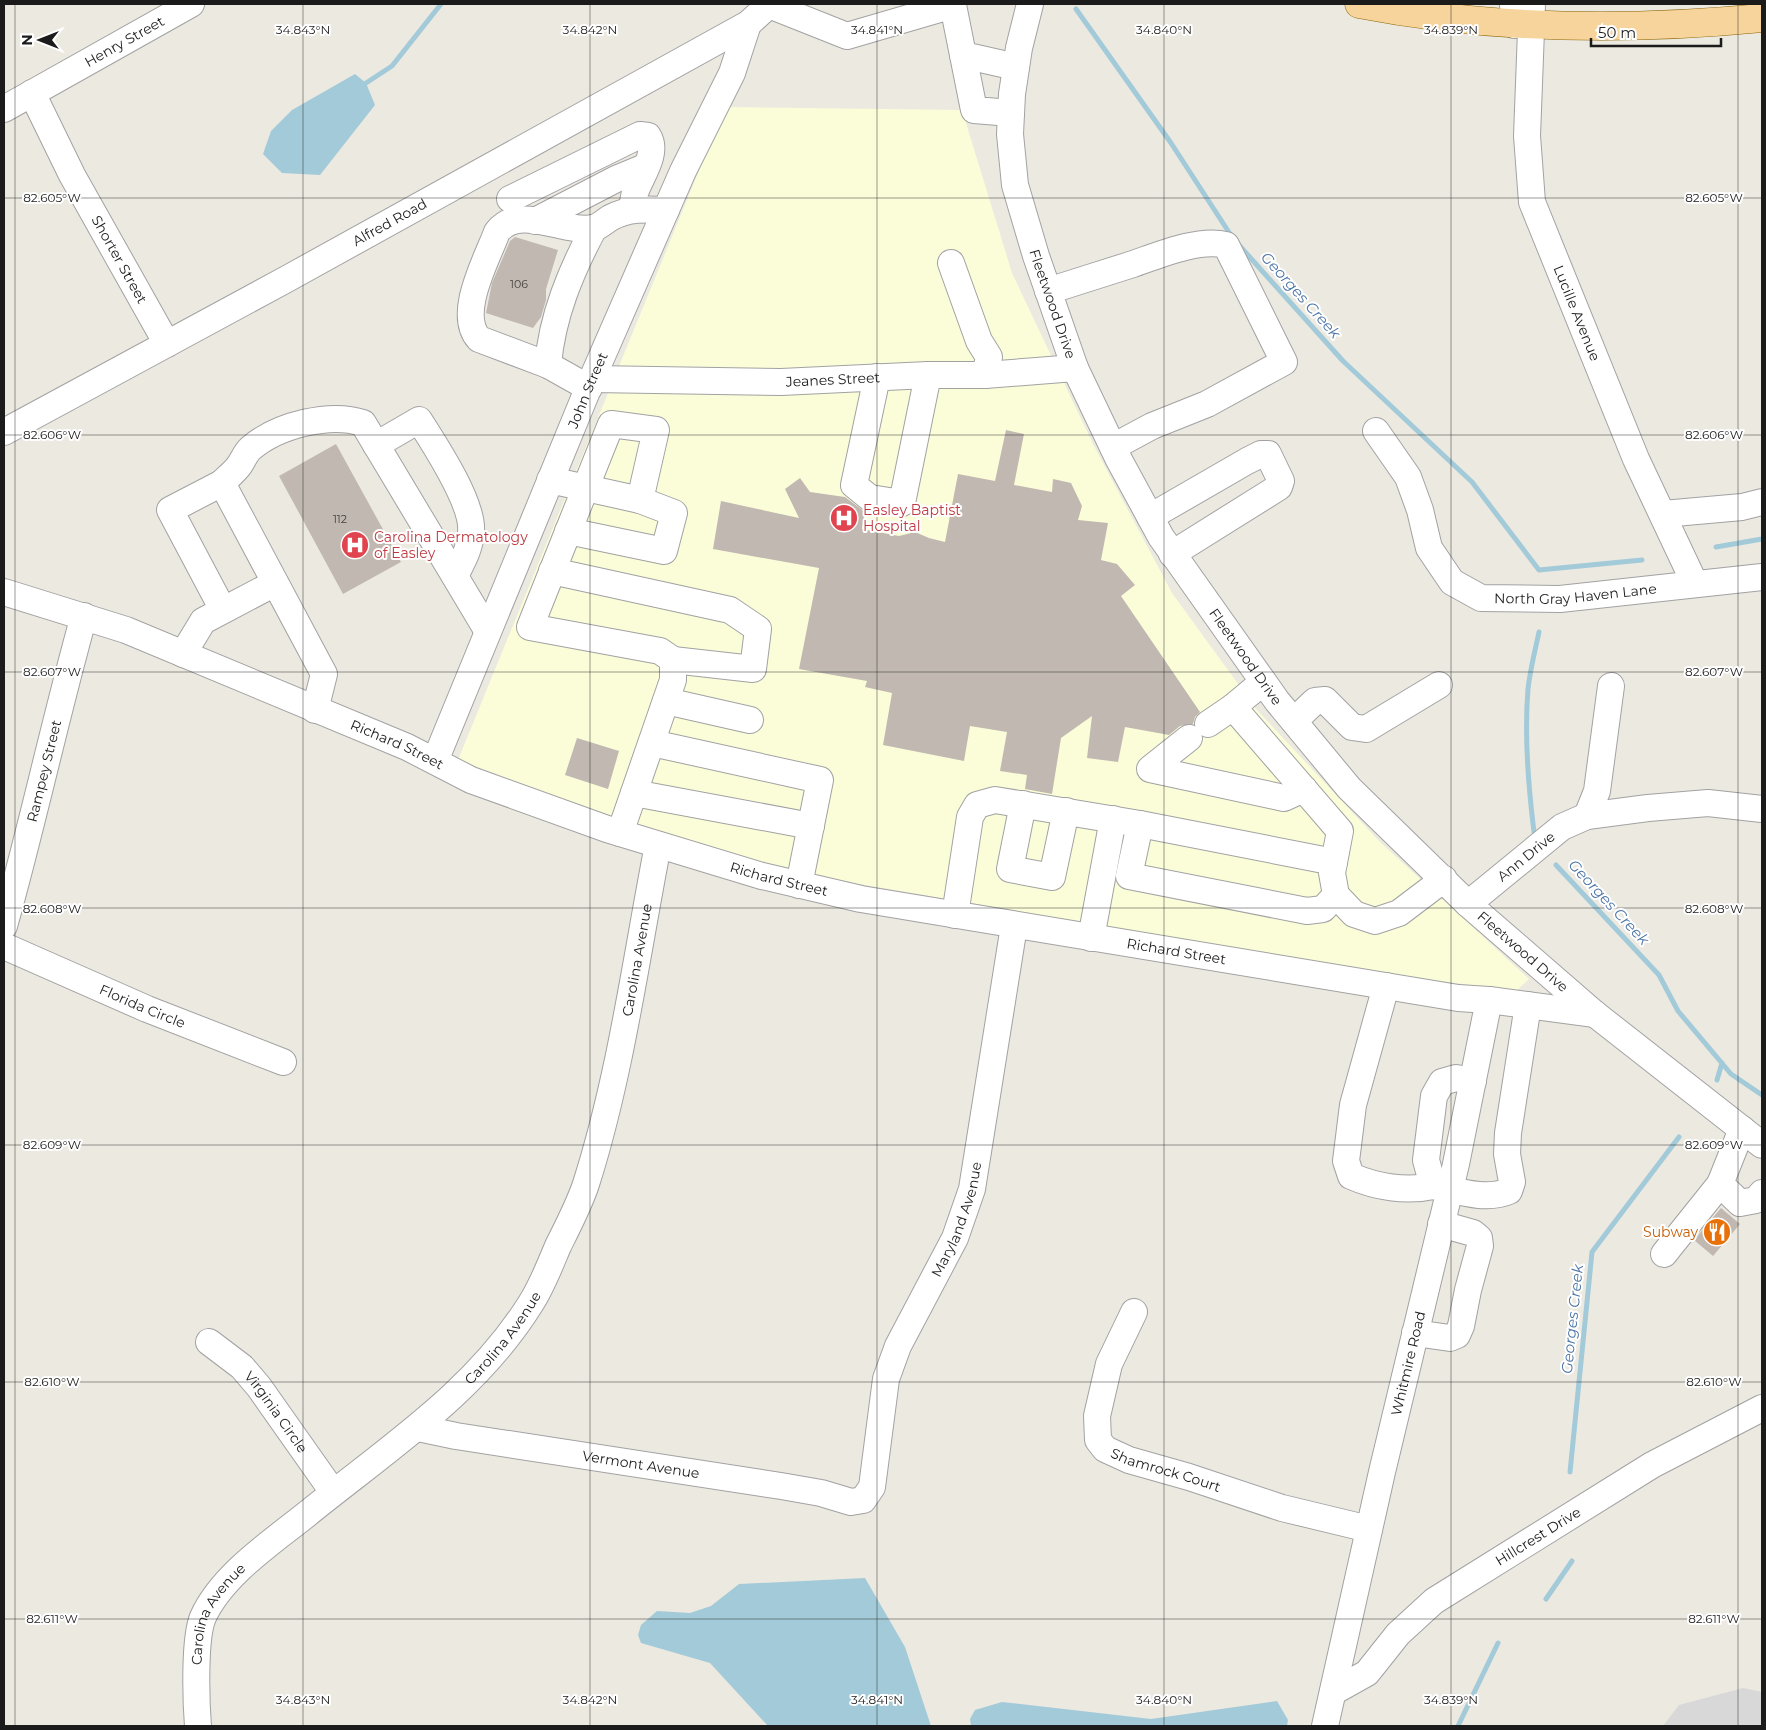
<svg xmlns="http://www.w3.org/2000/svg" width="1766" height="1730" viewBox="0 0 1766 1730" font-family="Montserrat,sans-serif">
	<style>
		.residential { fill: #d9d8d8 }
		.education { fill: #fbfdd9 }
		.water { fill: #a3cad8 }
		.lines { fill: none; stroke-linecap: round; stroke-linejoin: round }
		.stream { stroke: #a3cad8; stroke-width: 5 }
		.building { fill: #c0b8b1 }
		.minor-casing { stroke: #a2a2a2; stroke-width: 28 }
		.major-casing { stroke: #8b6607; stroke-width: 29 }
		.minor { stroke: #fff; stroke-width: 26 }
		.major { stroke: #f7d49b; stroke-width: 28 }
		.ticks { fill: none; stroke: #1b1b1b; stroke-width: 1; stroke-opacity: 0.45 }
		.labels { text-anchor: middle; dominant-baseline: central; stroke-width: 4; stroke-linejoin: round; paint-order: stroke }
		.number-label { font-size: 11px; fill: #444240 }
		.street-label { font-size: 14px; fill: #1b1b1b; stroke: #fff }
		.health-label { font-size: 14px; fill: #be3a42; stroke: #fff; text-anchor: start }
		.food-label { font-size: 14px; fill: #c56008; stroke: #fff; text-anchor: end }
		.water-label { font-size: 15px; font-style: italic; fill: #4d75a5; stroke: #fff }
		.ticks-label { font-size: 12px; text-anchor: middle; fill: #1b1b1b; stroke: #fff; stroke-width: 4; stroke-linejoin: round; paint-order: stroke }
	</style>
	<rect width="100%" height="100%" fill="#ece9e1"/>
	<path class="residential" d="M1743,1688l19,4v34h-99l16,-21z"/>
	<path class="education" d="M725,107l237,3 50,163 81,171 79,149 85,117 122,131 150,138 -13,12 -128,-17 -611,-104 -133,-42 -186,-68z"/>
	<path class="water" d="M355,74l11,9 9,22 -55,70 -38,-2 -19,-19 8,-23 21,-21z
		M865,1578l40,69 26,79h-163l-58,-63 -69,-20 -3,-8 3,-10 16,-14 33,2 21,-7 28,-22z
		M1277,1701l11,19 -1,6h-316l-1,-7 5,-9 27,-8 149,17z"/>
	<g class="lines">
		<path class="stream" d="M1076,9l95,134 61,94
			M366,83l26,-17 49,-62
			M1238,244l105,117 129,121 67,88 103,-10
			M1716,547l46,-8
			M1534,832c-6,-48 -10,-95 -6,-143 2,-19 7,-38 11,-57
			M1556,865l103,110 19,36 53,63 31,21
			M1717,1080l5,-17
			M1570,1472l22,-220 87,-115
			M1546,1599l26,-38
			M1458,1726l40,-83"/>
	</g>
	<path class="building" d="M515,237l43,13 -12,39v11l-5,17 -8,11 -47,-15 6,-30 18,-42z
		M1006,430l18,4 -10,51 38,7 1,-13 18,4 11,23 -4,14 30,3 -7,37 16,4 18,21 -14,11 79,116 -5,5 -2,7 -13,2 -11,9 -44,-8 -7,35 -31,-4 5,-42 -31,22 -9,56 -27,-5 2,-14 -27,-4 7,-39 -37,-6 -6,35 -81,-16 9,-52 -27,-6 2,-6 -68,-12 20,-101 -106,-19 8,-48 78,17 -14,-29 15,-11 10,14 35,5 20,15 -3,17 37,7 16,-4 14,6 16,4 13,-68 37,7z
		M336,444l65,118 -58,32 -64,-118z
		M577,738l42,13 -11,38 -43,-14z
		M1721,1208l19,16 -27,32 -19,-16z"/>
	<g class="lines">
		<defs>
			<g id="minor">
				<path id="s1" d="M1030,4l-11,44 -7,46 -2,40 5,51 21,71 39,112 43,90 43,79 116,164 72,87 119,116 127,110 167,131"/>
				<path d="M1513,4l1,21"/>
				<path id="s2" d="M1532,4l-5,132 5,66 104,257 59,125"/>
				<path d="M769,5l78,31 106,-31 10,50 53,12"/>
				<path d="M963,55l11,55 37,3"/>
				<path id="s3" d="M32,93l40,82 95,169"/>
				<path id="s4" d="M4,109l187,-105"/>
				<path d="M510,199l130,-64 8,1c11,17 -8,41 -13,57 -2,6 -2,11 -3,17"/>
				<path d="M535,221l81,-42 29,-12"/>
				<path d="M951,263l28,78 10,16 -4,18"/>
				<path d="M1048,291c28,-9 57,-18 85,-27 26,-9 66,-26 93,-19l58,117 -77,42 -55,22 -39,21"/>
				<path d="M548,365c4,-49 23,-94 46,-137"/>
				<path d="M877,377l-23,108 16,13 32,5 26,-128"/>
				<path id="s5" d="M592,379l189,3 147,-7h57l90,-7"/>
				<path d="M589,388l-41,-23 -69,-26c-23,-25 8,-80 18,-107 22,-29 67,2 96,-4 6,-1 12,-7 17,-10 19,-10 35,-9 56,-8"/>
				<path id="s6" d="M1376,431l32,46 12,33 9,38 23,34 29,16 79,1 202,-22"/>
				<path id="s7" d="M4,432l281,-152 463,-256 22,-20"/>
				<path d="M376,445l43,-25c16,25 55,84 52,112 -1,17 -9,30 -16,44"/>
				<path d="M550,480l90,20 16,-70 -45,-6c-27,68 -54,135 -81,203l130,24 13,9v20l-53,153"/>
				<path d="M222,483l-52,27 53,100"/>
				<path d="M1663,514l79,-7 20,-5"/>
				<path d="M1150,517l97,-56 14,-7h7l13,27 -2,6 -107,67"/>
				<path d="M568,531l96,20 10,-38 -34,-13"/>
				<path d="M552,571l178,39 28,19 -5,40 -80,-9"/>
				<path id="s8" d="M4,592l122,38 281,117 64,33 136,49 155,47 99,23 597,99 31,2 106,14"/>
				<path d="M183,654l20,-33 72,-38"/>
				<path d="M1263,682l-30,25 107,124 -8,42 4,22 18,19 21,7 24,-8 45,-34"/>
				<path d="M666,701l84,19"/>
				<path d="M315,710l9,-36 -102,-191c5,-5 11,-10 16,-16 5,-6 7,-14 13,-19 27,-23 79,-36 112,-25l124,207"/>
				<path d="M1294,721l21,-20 10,-1 27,27 14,2 73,-44"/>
				<path d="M1208,724l25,-17"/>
				<path d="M1189,738l-39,31 134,29 20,-9"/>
				<path d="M652,743l168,37 -21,105"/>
				<path id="s9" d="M435,761l157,-382 91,-208 49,-98 16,-49"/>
				<path d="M634,793l177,33"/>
				<path d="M1023,804l-13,65 42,8 14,-66"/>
				<path d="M1587,816l10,-25 14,-105"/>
				<path d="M1334,862l-194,-38 -11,52 178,35 16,-2 13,-14"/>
				<path id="s10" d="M1468,904l94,-77 25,-11 61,-8 60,-5 54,6"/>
				<path d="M955,915l15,-98 7,-12 18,-5 145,24"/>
				<path id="s11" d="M4,926c29,-103 51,-207 80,-310"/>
				<path d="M1091,938l22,-119"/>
				<path id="s12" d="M4,946l143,63 136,53"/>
				<path d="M1386,986l-33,119 -7,56 5,15c25,11 55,16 82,10"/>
				<path d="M1473,1081l-17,-3 -14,4 -8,14 -8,64 7,26c25,5 53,15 76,5l3,-9 -5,-28 1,-21 20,-128"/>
				<path d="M1742,1129l-22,55 20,19 16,-3 6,-7"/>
				<path d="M1664,1254l56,-70"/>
				<path id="s13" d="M1134,1312l-25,52 -12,52 1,24 7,9 24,11 60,17 93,31 87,21"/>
				<path d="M1415,1333l35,5 7,-3 4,-9 7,-36 12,-44 -1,-8 -6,-5 -32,-9"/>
				<path id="s14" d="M209,1342l33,25 17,20 74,105"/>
				<path id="s15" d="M418,1428l38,8 325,50 40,7 30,9 12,-2 9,-13 14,-108 12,-33 57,-108 17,-49 42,-263"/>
				<path id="s16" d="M1333,1692l34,-19 31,-39 36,-33 218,-136 110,-57"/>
				<path id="s17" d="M198,1726c-2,-25 -4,-88 5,-109 19,-42 69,-75 104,-103 80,-65 169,-122 224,-211 11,-17 19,-38 27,-57 10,-20 21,-41 28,-62 35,-110 50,-226 72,-339"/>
				<path id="s18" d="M1325,1726l57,-254 74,-308 33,-164"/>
			</g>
			<path id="major" d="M1359,4c133,26 268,27 403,14"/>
		</defs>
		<use href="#minor" class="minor-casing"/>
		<use href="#major" class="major-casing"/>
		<use href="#minor" class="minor"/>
		<use href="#major" class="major"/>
	</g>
	<path class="ticks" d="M15,4v1722M303,4v1722M590,4v1722M877,4v1722M1164,4v1722M1451,4v1722M1738,4v1722M4,198h1758M4,435h1758M4,672h1758M4,908h1758M4,1145h1758M4,1382h1758M4,1619h1758"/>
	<defs>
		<symbol id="hospital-disc" viewBox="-11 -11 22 22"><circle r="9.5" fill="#e0444e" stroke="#fff"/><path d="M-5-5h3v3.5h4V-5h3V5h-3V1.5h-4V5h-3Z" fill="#fff"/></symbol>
		<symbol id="restaurant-disc" viewBox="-11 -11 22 22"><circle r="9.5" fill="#e8710a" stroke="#fff"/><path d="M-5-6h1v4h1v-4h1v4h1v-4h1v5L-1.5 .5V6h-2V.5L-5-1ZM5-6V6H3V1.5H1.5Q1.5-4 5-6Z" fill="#fff"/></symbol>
	</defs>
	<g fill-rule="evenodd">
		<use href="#hospital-disc" x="828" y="502" width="32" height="32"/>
		<use href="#hospital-disc" x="339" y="529" width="32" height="32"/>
		<use href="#restaurant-disc" x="1701" y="1216" width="32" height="32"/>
	</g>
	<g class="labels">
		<g class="number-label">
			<text x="519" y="284">106</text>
			<text x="340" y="519">112</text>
		</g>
		<g class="street-label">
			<text stroke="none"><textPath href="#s4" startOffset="138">Henry Street</textPath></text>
			<text stroke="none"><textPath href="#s7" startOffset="439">Alfred Road</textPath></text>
			<text stroke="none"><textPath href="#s3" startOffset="188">Shorter Street</textPath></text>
			<text stroke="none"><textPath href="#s1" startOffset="308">Fleetwood Drive</textPath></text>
			<text stroke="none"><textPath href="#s2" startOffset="318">Lucille Avenue</textPath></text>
			<text stroke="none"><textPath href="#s5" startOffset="241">Jeanes Street</textPath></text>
			<text stroke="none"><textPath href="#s9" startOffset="401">John Street</textPath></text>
			<text stroke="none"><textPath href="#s6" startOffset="299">North Gray Haven Lane</textPath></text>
			<text stroke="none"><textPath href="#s1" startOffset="712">Fleetwood Drive</textPath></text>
			<text stroke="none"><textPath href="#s8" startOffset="422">Richard Street</textPath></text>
			<text stroke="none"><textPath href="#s11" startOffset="160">Rampey Street</textPath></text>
			<text stroke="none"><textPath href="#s10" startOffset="75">Ann Drive</textPath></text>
			<text stroke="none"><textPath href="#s8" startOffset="828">Richard Street</textPath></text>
			<text stroke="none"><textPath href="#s1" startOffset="1118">Fleetwood Drive</textPath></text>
			<text stroke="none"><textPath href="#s8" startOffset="1232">Richard Street</textPath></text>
			<text stroke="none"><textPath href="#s17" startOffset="928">Carolina Avenue</textPath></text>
			<text stroke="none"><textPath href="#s12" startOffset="151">Florida Circle</textPath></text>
			<text stroke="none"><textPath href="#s15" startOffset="752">Maryland Avenue</textPath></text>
			<text stroke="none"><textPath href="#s17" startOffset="522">Carolina Avenue</textPath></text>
			<text stroke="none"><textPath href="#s18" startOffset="372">Whitmire Road</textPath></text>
			<text stroke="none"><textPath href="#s14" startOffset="98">Virginia Circle</textPath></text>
			<text stroke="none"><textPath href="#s15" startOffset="226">Vermont Avenue</textPath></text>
			<text stroke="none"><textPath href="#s13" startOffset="211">Shamrock Court</textPath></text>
			<text stroke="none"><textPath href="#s16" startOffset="260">Hillcrest Drive</textPath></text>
			<text stroke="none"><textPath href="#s17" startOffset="118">Carolina Avenue</textPath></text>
		</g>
		<g class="health-label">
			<text x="863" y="510">Easley Baptist<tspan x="863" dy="16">Hospital</tspan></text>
			<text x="374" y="537">Carolina Dermatology<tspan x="374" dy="16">of Easley</tspan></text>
		</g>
		<g class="food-label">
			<text x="1698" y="1232">Subway</text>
		</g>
		<g class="water-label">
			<text transform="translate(1301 295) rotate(48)">Georges Creek</text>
			<text transform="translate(1609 902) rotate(47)">Georges Creek</text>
			<text transform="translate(1572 1319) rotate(-84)">Georges Creek</text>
		</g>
	</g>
	<g class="ticks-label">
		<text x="303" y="34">34.843°N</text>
		<text x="590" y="34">34.842°N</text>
		<text x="877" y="34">34.841°N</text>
		<text x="1164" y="34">34.840°N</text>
		<text x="1451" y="34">34.839°N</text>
		<text x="1714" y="202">82.605°W</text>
		<text x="52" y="202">82.605°W</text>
		<text x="1714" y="439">82.606°W</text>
		<text x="52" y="439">82.606°W</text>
		<text x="1714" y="676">82.607°W</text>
		<text x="52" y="676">82.607°W</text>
		<text x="1714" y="913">82.608°W</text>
		<text x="52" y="913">82.608°W</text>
		<text x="1714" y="1149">82.609°W</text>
		<text x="52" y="1149">82.609°W</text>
		<text x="1714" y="1386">82.610°W</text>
		<text x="52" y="1386">82.610°W</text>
		<text x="1714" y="1623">82.611°W</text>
		<text x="52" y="1623">82.611°W</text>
		<text x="303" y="1704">34.843°N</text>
		<text x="590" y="1704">34.842°N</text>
		<text x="877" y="1704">34.841°N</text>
		<text x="1164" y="1704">34.840°N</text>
		<text x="1451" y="1704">34.839°N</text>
	</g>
	<rect width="1766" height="1730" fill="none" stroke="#1b1b1b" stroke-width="10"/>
	<g transform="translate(40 40) rotate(270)" stroke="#ffffff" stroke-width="4" paint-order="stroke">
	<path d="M0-4L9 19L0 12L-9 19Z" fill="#1b1b1b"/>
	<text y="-8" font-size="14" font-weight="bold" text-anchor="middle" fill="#1b1b1b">N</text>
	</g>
	<path d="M1591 38v8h130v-8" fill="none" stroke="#1b1b1b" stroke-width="2.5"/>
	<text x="1598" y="38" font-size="15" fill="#1b1b1b" stroke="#ffffff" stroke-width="4" paint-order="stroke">50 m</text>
</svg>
